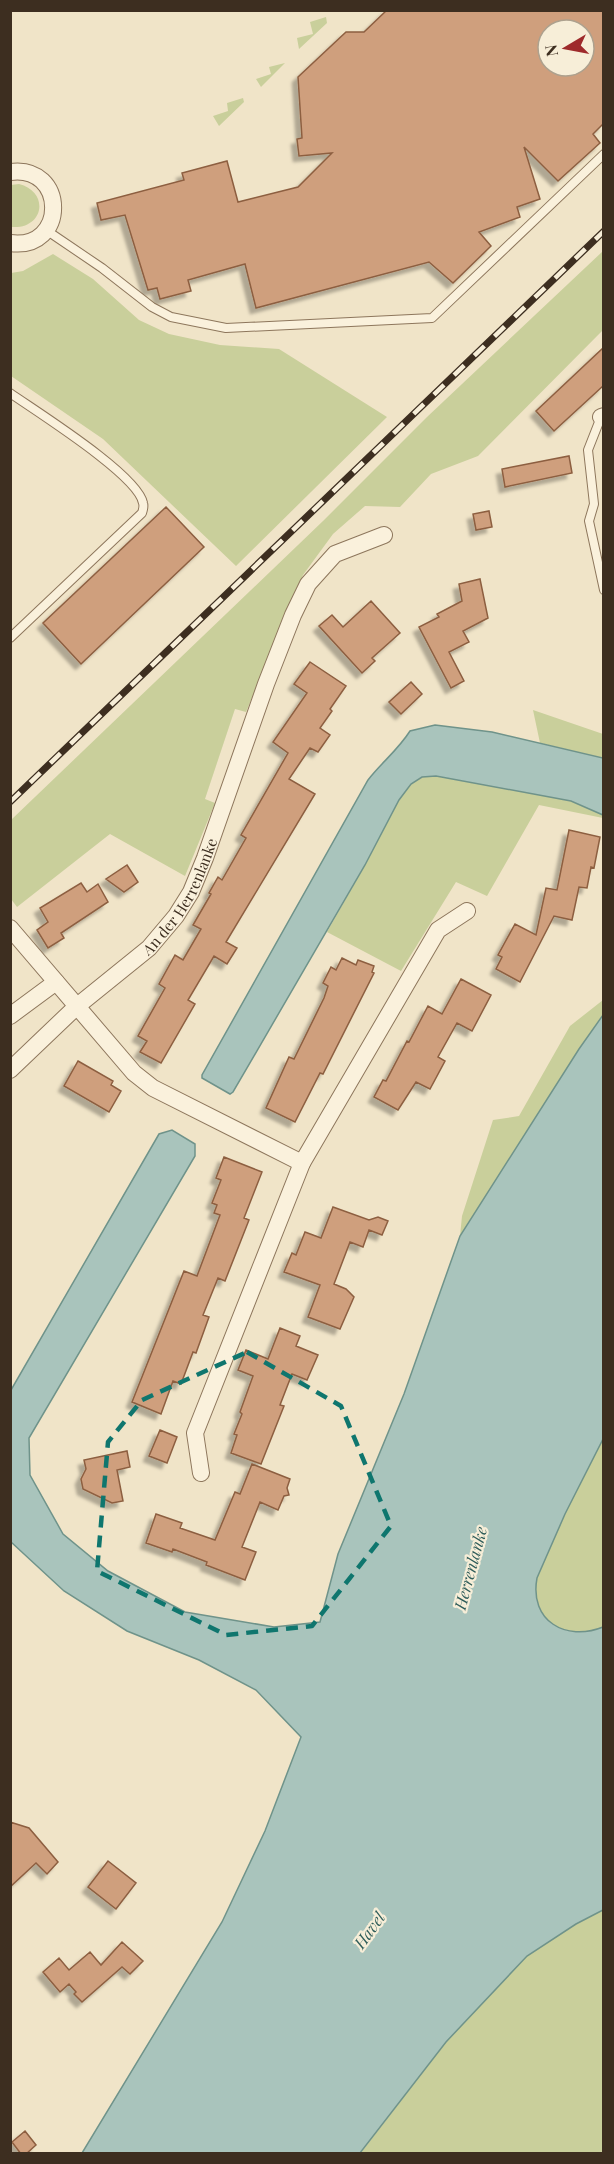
<svg xmlns="http://www.w3.org/2000/svg" width="614" height="2164" viewBox="0 0 614 2164" font-family="'Playfair Display',serif">
	<style>
		.green { fill: #c9cf9b }
		.water { fill: #a9c4bc; stroke: #6f938a; stroke-width: 1.5 }
		.building { fill: #cf9f7d; stroke: #8d5f41; stroke-width: 1.5; fill-rule: evenodd; filter: url(#shadow) }
		.lines { fill: none; stroke-linecap: round; stroke-linejoin: round }
		.lane-casing { stroke: #8d765c; stroke-width: 10 }
		.street-casing { stroke: #8d765c; stroke-width: 18 }
		.lane { stroke: #faf1dc; stroke-width: 8 }
		.street { stroke: #faf1dc; stroke-width: 16 }
		.rail-casing { stroke: #3d2e20; stroke-width: 7 }
		.rail { stroke: #f7eed8; stroke-width: 4.5; stroke-dasharray: 14; stroke-linecap: butt }
		.marked { fill: none; stroke: #0f766e; stroke-width: 4.5; stroke-dasharray: 12 8; stroke-linejoin: round }
		.labels { text-anchor: middle; dominant-baseline: central; stroke-width: 4.5; stroke-linejoin: round; paint-order: stroke }
		.street-label { font-size: 15px; fill: #3d2e20; stroke: #f7eed8 }
		.water-label { font-size: 16px; font-style: italic; fill: #2f5d5a; stroke: #f7eed8 }
	</style>
	<defs>
		<filter id="shadow"><feDropShadow dx="-5.5" dy="5.5" stdDeviation="1.5" flood-color="#0004"/></filter>
	</defs>
	<rect width="100%" height="100%" fill="#f0e4c8"/>
	<path class="green" d="M326,17l1,6 -28,26 -2,-11 16,-4 -3,-12z
		M285,63l-24,24 -5,-8 15,-5 -2,-7z
		M243,98l1,4 -25,24 -6,-10 15,-5 -1,-8z
		M19,184c31,8 25,45 -7,43h-2l1,-42z
		M603,251v79l-125,126 -47,18 -31,33 -35,-1 -32,28 -30,41 -57,137 -11,-3 -30,90 10,4 -30,73 -75,-42 -93,73 -6,-8v-79l312,-299 104,-104z
		M53,254l40,25 46,41 30,14 51,11 59,4 108,68 -151,149 -133,-127 -92,-63v-103l12,-2z
		M533,710l70,24v24l-63,-15z
		M436,776l135,25 32,14v3l-64,-13 -52,91 -31,-14 -55,89 -74,-39 38,-67 34,-65 12,-16 11,-7z
		M603,1000v15l-24,34 -119,187 2,-20 31,-96 26,-4 51,-90z
		M603,1439v188c-37,15 -74,-6 -66,-49l28,-64z
		M603,1910v243l-243,1 86,-112 81,-86 49,-32z"/>
	<path class="water" d="M435,725l57,7 111,26v57l-32,-14 -135,-25 -14,1 -11,7 -12,16 -34,65 -132,227 -3,2 -28,-16v-3l166,-295c13,-17 30,-30 42,-49z
		M603,1015v424l-38,75 -28,64c-8,43 29,64 66,49v283l-27,14 -49,32 -81,86 -86,111h-278l140,-231 43,-91 36,-94 -45,-47 -57,-30 -72,-29 -63,-40 -53,-49v-152l148,-256 13,-4 23,14v12l-166,282 1,37 33,59 45,37 77,41 89,15 46,-5 18,-68 66,-160 56,-158 119,-187z"/>
	<path class="building" d="M387,10h216v114l-10,10 7,9 -42,38 -34,-34 16,52 -23,8 3,10 -41,15 12,14 -38,37 -24,-21 -173,46 -11,-44 -57,16 3,11 -31,8 -3,-11 -9,2 -23,-75 -24,5 -4,-17 87,-23 -2,-7 45,-12 11,41 60,-15 34,-34 -33,3 -2,-17 5,-1 -4,-61 48,-45h18zM548,30h36v36h-36z
		M603,348v38l-49,45 -18,-20z
		M569,456l3,17 -67,14 -3,-18z
		M166,507l38,40 -123,117 -38,-41z
		M489,511l3,16 -16,3 -3,-16z
		M480,579l8,39 -25,13 6,11 -20,10 15,29 -13,7 -32,-61 20,-10 -2,-3 25,-13 -3,-17z
		M371,601l29,32 -28,25 3,3 -13,12 -43,-47 13,-11 11,12z
		M310,662l36,24 -16,23 2,2 -12,17 10,7 -12,17 -8,-4 -21,31 26,15 -89,148 11,6 -10,16 -13,-8 -26,44 7,4 -34,59 -21,-11 7,-11 -9,-5 27,-48 -6,-4 16,-29 8,5 18,-31 -8,-4 18,-31 -2,-1 9,-16 4,3 24,-42 -5,-3 47,-82 -15,-11 34,-49 -13,-9z
		M411,682l11,12 -21,20 -12,-12z
		M569,830l31,7 -6,31 -3,-1 -4,21 -8,-1 -7,33 -18,-4 -34,66 -24,-13 6,-12 -4,-2 17,-31 21,11 10,-47 11,2z
		M127,865l11,17 -14,10 -18,-13z
		M81,883l6,9 11,-8 10,18 -47,31 3,5 -16,10 -11,-18 11,-8 -8,-14z
		M342,958l14,7 2,-5 16,6 -2,6 2,1 -51,101 -3,-1 -25,49 -29,-14 23,-51 5,2 30,-61 4,-12 -5,-3 8,-16 5,3z
		M461,979l30,16 -19,36 -15,-8 -19,34 7,4 -15,28 -14,-7 -18,28 -24,-13 9,-17 3,1 21,-40 2,1 19,-36 14,8z
		M78,1061l35,20 -2,4 10,6 -12,21 -45,-26z
		M224,1157l38,15 -18,46 5,2 -24,61 -7,-3 -15,37 6,2 -13,36 -3,-1 -12,32 -8,-3 -12,33 -29,-12 52,-131 13,5 23,-61 -6,-2 3,-8 -5,-2 9,-23 -5,-2z
		M333,1207l36,13 9,-3 10,4 -6,14 -13,-5 -6,17 -13,-5 -16,42 12,5 8,8 -14,32 -32,-12 12,-32 -36,-13 8,-19 4,2 9,-23 16,6z
		M280,1328l20,8 -4,10 22,9 -11,25 -15,-6 -12,31 4,1 -23,58 -30,-11 6,-18 -3,-1 8,-20 -2,-2 13,-36 -15,-6 8,-20 22,9z
		M160,1430l17,7 -10,26 -18,-7z
		M127,1451l3,16 -13,3 6,31 -11,2 -29,-14 -2,-10 5,-10 -2,-9z
		M252,1464l38,15 -3,9 2,7 -5,1 -6,14 -18,-8 -18,45 14,5 -11,28 -39,-15 1,-3 -34,-13 -1,3 -26,-9 10,-29 26,9 -2,5 35,12 20,-48 5,2z
		M10,1822l19,6 29,34 -11,12 -11,-11 -26,24z
		M108,1861l28,22 -20,26 -28,-22z
		M122,1942l21,19 -13,13 -8,-7 -40,35 -8,-8 2,-2 -7,-8 -9,8 -17,-20 16,-14 10,12 21,-18 11,13z
		M25,2131l11,14 -10,9h-5l-9,-12z"/>
	<g class="lines">
		<defs>
			<path id="lane" d="M46,230l56,38 50,39 19,10 55,11 206,-10 172,-164
				M10,393c27,19 128,82 133,110 1,3 0,7 -1,10l-132,125
				M601,417l-13,33 6,54 -5,17 15,69"/>
			<g id="street">
				<path d="M10,172c57,-8 58,79 0,71"/>
				<path d="M601,417l3,-1"/>
				<path d="M10,928l124,145 19,15 149,75"/>
				<path d="M10,1016l46,-34"/>
				<path id="s1" d="M10,1070l66,-63 73,-59 27,-32 15,-24 14,-34 61,-174 27,-69 15,-31 27,-30 49,-19"/>
				<path d="M201,1473l-6,-40 107,-270 136,-233 29,-19"/>
			</g>
		</defs>
		<use href="#lane" class="lane-casing"/>
		<use href="#street" class="street-casing"/>
		<use href="#lane" class="lane"/>
		<use href="#street" class="street"/>
		<defs>
			<path id="rail" d="M10,802l594,-571"/>
		</defs>
		<use href="#rail" class="rail-casing"/>
		<use href="#rail" class="rail"/>
	</g>
	<path class="marked" d="M247,1352l94,54 50,120 -79,100 -86,9 -129,-64 11,-129 34,-42z"/>
	<g class="labels">
		<g class="street-label">
			<text stroke="none"><textPath href="#s1" startOffset="246">An der Herrenlanke</textPath></text>
		</g>
		<g class="water-label">
			<text transform="translate(470 1568) rotate(-75)">Herrenlanke</text>
			<text transform="translate(369 1930) rotate(-54)">Havel</text>
		</g>
	</g>
	<rect width="614" height="2164" fill="none" stroke="#3d2e20" stroke-width="24"/>
	<g transform="translate(566 48) rotate(260)"><circle r="28" fill="#f7eed8" stroke="#ada18e" stroke-width="1.5"/>
	<path d="M0-4.5L10 22L0 15L-10 22Z" fill="#9e2a2b"/>
	<text y="-9" font-size="16" font-weight="bold" text-anchor="middle" fill="#3d2e20">N</text>
	</g>
</svg>
